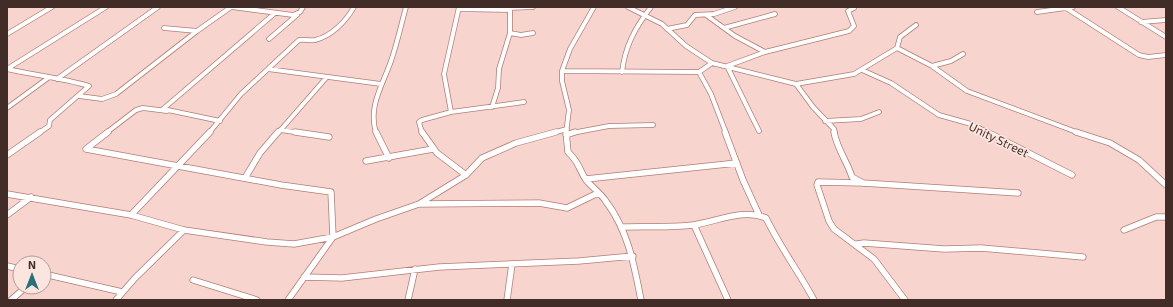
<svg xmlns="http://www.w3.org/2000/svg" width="1173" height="307" viewBox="0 0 1173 307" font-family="'Exo 2',sans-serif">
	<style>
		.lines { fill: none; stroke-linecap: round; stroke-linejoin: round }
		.minor-far1-casing { stroke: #b27d74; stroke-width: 5.5 }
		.minor-casing { stroke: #b27d74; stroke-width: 7 }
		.minor-far1 { stroke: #fff; stroke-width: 4 }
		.minor { stroke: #fff; stroke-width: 5.5 }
		.labels { text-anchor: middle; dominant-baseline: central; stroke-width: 3.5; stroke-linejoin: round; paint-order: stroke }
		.street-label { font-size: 12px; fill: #422c28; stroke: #fce4df }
	</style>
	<rect width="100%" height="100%" fill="#f7d4cd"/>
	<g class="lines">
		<defs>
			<path id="minor-far1" d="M232,7l61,8 7,-3 3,-5
				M628,7l34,17 24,22 26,17 84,21 58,-10 43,-26 3,-11 16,-12
				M1118,7l48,30
				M507,8l26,-1
				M1066,8l73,47 9,2 18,-2
				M459,9l51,1v23l-11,36 -1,19 -6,19
				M1037,12l36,-5
				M706,15l29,21 30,16
				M1141,22l25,-2
				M164,28l33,3 34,-24
				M724,28l51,-14
				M667,29l20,-4 8,-10 19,-1 21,-7
				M510,33l11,2 12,-2
				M7,34l45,-27
				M269,39l28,-24
				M897,48l35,18 35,25 112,42
				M932,66l19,-5 12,-7
				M7,69c27,6 56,9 82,17l-39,34 -1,6 -10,7
				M7,69l99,-62
				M268,69l113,15
				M862,70l29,13 48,32 32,9 18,9
				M562,71l137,1 13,-9
				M622,72c3,-26 13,-44 29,-65
				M699,72l12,22 15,39
				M57,79l101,-72
				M796,84l17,23 21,22 1,4
				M79,96l23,3 14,-5 81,-63
				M7,108l41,-30
				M451,112l-7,-38 15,-67
				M220,121l-57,-12 112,-96
				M825,121l36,-2 18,-7
				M280,130l22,3
				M759,131l-32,-65 38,-14 84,-21 5,-5 -6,-15 6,-3
				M106,133l30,-23 7,-2 24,3
				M209,133l32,-39 58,-54c5,-1 11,1 16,0 17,-4 31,-19 39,-33
				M278,133l48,-55
				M376,133c-8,-27 6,-46 15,-72 6,-17 10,-36 15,-54
				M422,133l-3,-11 3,-2 29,-8 73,-10
				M552,133l15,-4
				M566,133l3,-23 -7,-29v-10l8,-22 24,-42
				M572,133l37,-7 44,-1"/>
			<path id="minor" d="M108,132l-22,17 195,36 50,7 2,45 -45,63
				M295,132l34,5
				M376,132l13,26
				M422,132l15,21 29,22 16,-17 34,-15 40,-11
				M566,132l2,20c12,11 10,16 18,28 6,7 14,13 19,20 23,30 29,64 36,100
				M725,132l18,48 16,35
				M834,132c3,17 13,29 18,45l11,6
				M987,132l85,43
				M1076,132l34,11 29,17 27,25
				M566,135l9,-3
				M7,155l33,-23
				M366,161l67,-12
				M245,178l15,-25 18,-21
				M586,179l151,-16
				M7,194l124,21 53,15 83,12 27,2 39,-7 43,-18 43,-15 47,-29
				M420,204l119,-1 28,5 31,-15
				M7,215l24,-18
				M131,215l79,-83
				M694,225l34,75
				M622,227c23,-1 48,1 71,-2 23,-3 50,-17 73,-7 14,29 33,54 48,82
				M1124,230l32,-13h10
				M857,246v-2l7,-1 80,6 37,-1 102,9
				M7,266l13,3
				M44,274l78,18
				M304,277l38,1 97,-11 140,-6 54,-5
				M193,280l64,20
				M11,300l15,-13
				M116,300l19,-22 49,-48
				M408,300l7,-31
				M507,300l5,-36
				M905,300l-31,-41 -40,-30 -5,-8 -12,-36 1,-3 45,1 155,10"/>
		</defs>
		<use href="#minor-far1" class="minor-far1-casing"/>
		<use href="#minor" class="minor-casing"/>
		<use href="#minor-far1" class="minor-far1"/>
		<use href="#minor" class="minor"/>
	</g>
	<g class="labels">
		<g class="street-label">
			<text transform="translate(999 139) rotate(26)">Unity Street</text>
		</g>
	</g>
	<rect width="1173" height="307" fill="none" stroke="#422c28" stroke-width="16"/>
	<g transform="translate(32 275)"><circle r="19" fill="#fce4df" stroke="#b29a96"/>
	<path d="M0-3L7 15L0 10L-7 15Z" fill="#28707c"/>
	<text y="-6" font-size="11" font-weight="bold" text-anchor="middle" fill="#422c28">N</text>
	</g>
</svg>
